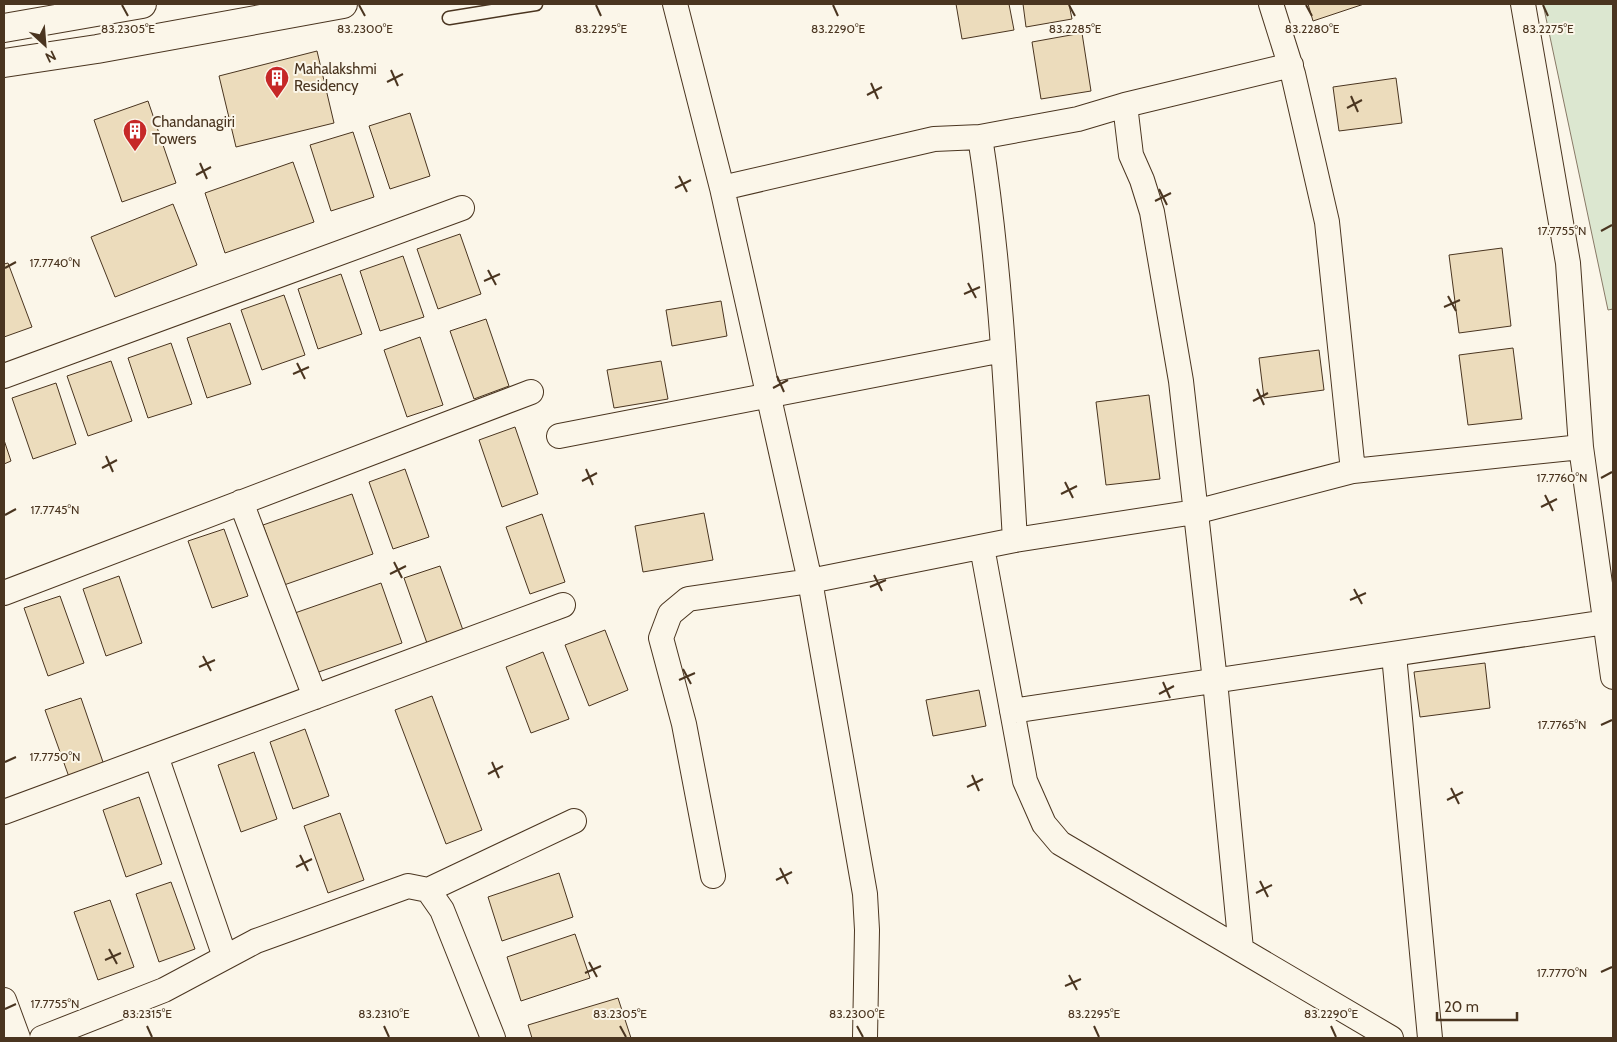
<svg xmlns="http://www.w3.org/2000/svg" width="1617" height="1042" viewBox="0 0 1617 1042" font-family="Cabin,sans-serif">
	<style>
		.green { fill: #dce7d0; stroke: #887966 }
		.building { fill: #ecdcbc; stroke: #4a3520 }
		.lines { fill: none; stroke-linecap: round; stroke-linejoin: round }
		.lane-casing { stroke: #4a3520; stroke-width: 15 }
		.street-casing { stroke: #4a3520; stroke-width: 26 }
		.primary-casing { stroke: #4a3520; stroke-width: 30 }
		.lane { stroke: #fbf6e9; stroke-width: 12 }
		.street { stroke: #fbf6e9; stroke-width: 24 }
		.primary { stroke: #fbf6e9; stroke-width: 28 }
		.ticks { fill: none; stroke: #4a3520; stroke-width: 2 }
		.labels { text-anchor: middle; dominant-baseline: central; stroke-width: 4; stroke-linejoin: round; paint-order: stroke }
		.poi-label { font-size: 15px; fill: #4a3520; stroke: #fbf6e9; text-anchor: start }
		.ticks-label { font-size: 12px; text-anchor: middle; fill: #4a3520; stroke: #fbf6e9; stroke-width: 4; stroke-linejoin: round; paint-order: stroke }
	</style>
	<rect width="100%" height="100%" fill="#fbf6e9"/>
	<path class="green" d="M1543,4h70v305l-5,1z"/>
	<path class="building" d="M956,4h53l5,26 -52,9z
		M1023,4h46l3,15 -46,8z
		M1308,4h56l-51,17z
		M1082,33l9,58 -50,8 -9,-57z
		M317,51l17,72 -98,24 -17,-71z
		M1396,78l6,45 -63,8 -6,-44z
		M148,101l28,82 -54,19 -28,-82z
		M410,113l20,63 -40,13 -21,-63z
		M353,132l21,65 -43,14 -21,-66z
		M293,162l21,60 -89,31 -20,-60z
		M173,204l24,61 -82,32 -24,-60z
		M460,234l21,60 -43,15 -21,-60z
		M1502,248l9,78 -52,7 -10,-78z
		M403,256l21,61 -44,14 -20,-60z
		M8,263l24,64 -28,10v-73z
		M341,274l21,60 -44,15 -20,-60z
		M284,295l21,60 -43,15 -21,-60z
		M721,301l6,35 -55,10 -6,-36z
		M486,319l23,67 -35,13 -24,-68z
		M230,323l21,61 -44,14 -20,-60z
		M420,337l23,68 -36,12 -23,-67z
		M171,343l21,61 -44,14 -20,-60z
		M1513,348l9,71 -54,6 -9,-70z
		M1319,350l5,40 -60,8 -5,-40z
		M111,361l21,60 -44,15 -21,-60z
		M661,361l7,38 -54,9 -7,-38z
		M56,383l20,61 -43,15 -21,-61z
		M1149,395l11,84 -54,6 -10,-83z
		M515,427l23,67 -36,13 -23,-67z
		M4,440l7,21 -7,3z
		M405,469l24,68 -36,12 -24,-67z
		M352,494l21,60 -89,31 -21,-60z
		M704,513l9,47 -70,12 -8,-46z
		M542,514l23,68 -35,12 -24,-67z
		M224,529l24,67 -36,12 -24,-67z
		M440,566l24,67 -36,13 -24,-68z
		M119,576l23,67 -36,13 -23,-67z
		M381,583l21,60 -89,31 -21,-60z
		M60,596l24,67 -36,13 -24,-68z
		M605,630l23,60 -39,16 -24,-61z
		M543,652l26,67 -38,14 -25,-66z
		M1485,663l5,45 -70,9 -6,-45z
		M979,690l7,36 -53,10 -7,-36z
		M432,696l50,134 -36,14 -51,-134z
		M81,698l23,67 -35,12 -24,-67z
		M305,729l24,67 -36,13 -23,-67z
		M254,752l23,67 -36,13 -23,-67z
		M139,797l23,67 -36,13 -23,-67z
		M340,813l24,67 -36,13 -24,-67z
		M559,873l14,44 -71,24 -14,-44z
		M171,882l24,67 -36,13 -23,-68z
		M110,900l24,67 -36,13 -24,-68z
		M575,934l15,44 -69,23 -14,-44z
		M618,998l13,40h-99l-4,-13z"/>
	<g class="lines">
		<defs>
			<path id="lane" d="M449,18l87,-14"/>
			<path id="street" d="M675,4l47,184 88,393 55,313 2,36 -2,108
				M1271,4l22,70 34,148 26,249
				M1523,4l45,259 13,184 32,230
				M1125,105l166,-40
				M980,137l98,-18 47,-14 6,50 11,25 10,32 29,169 34,300 26,268
				M722,188l212,-49 46,-2c21,134 27,269 35,403
				M4,376l458,-168
				M559,436l444,-86
				M241,502l74,195
				M982,547l43,234 19,43 16,19 331,195
				M4,593l527,-201
				M1394,655l36,383
				M1012,711l594,-89
				M156,756l69,201
				M4,812l559,-207
				M713,876l-29,-152 -23,-86 9,-24 18,-15 122,-18 205,-41 180,-28 158,-41 228,-24
				M428,890l146,-69
				M4,1000l14,38
				M42,1038l122,-48 92,-49 152,-55 20,4 14,20 51,128"/>
			<path id="primary" d="M4,28l138,-24
				M4,63l93,-14 246,-45"/>
		</defs>
		<use href="#lane" class="lane-casing"/>
		<use href="#street" class="street-casing"/>
		<use href="#primary" class="primary-casing"/>
		<use href="#lane" class="lane"/>
		<use href="#street" class="street"/>
		<use href="#primary" class="primary"/>
	</g>
	<path class="ticks" d="M122,5l6,11M359,5l6,11M596,5l5,11M833,5l5,11M1069,5l6,11M1306,5l6,11M1543,5l5,11M391,70l7,16M387,82l16,-8M871,83l7,16M867,95l15,-8M1351,96l7,16M1347,108l15,-8M200,163l7,16M196,175l15,-8M679,176l8,16M675,188l16,-8M1159,189l8,16M1155,201l16,-8M1601,231l11,-6M5,268l11,-6M488,270l8,15M484,281l16,-7M968,283l8,15M964,294l16,-7M1448,296l8,15M1444,307l16,-7M297,363l8,16M293,374l16,-7M777,376l7,16M773,388l15,-8M1257,389l7,16M1253,401l15,-8M106,456l7,16M102,468l15,-8M586,469l7,16M1601,478l11,-6M582,481l15,-8M1065,482l8,16M1061,494l16,-8M1545,495l8,16M1541,507l16,-8M5,515l11,-6M394,562l8,16M390,574l16,-8M874,575l8,16M870,587l16,-7M1354,589l8,15M1350,600l16,-7M203,656l8,15M199,667l16,-7M683,669l8,15M679,680l16,-7M1163,682l7,16M1159,694l15,-8M1601,725l11,-5M5,762l11,-5M492,762l7,16M488,774l15,-8M972,775l7,16M967,787l16,-8M1451,788l8,16M1447,800l16,-8M300,855l8,16M296,867l16,-8M780,868l8,16M776,880l16,-8M1260,881l8,16M1256,893l16,-8M109,949l8,15M105,960l16,-7M589,962l8,15M1601,972l11,-5M585,973l16,-7M1069,975l8,15M1065,986l16,-7M5,1009l11,-5M147,1026l5,11M384,1026l5,11M620,1026l6,11M857,1026l6,11M1094,1026l5,11M1331,1026l5,11"/>
	<defs>
		<symbol id="building-pin" viewBox="-11 -11 22 30"><path d="M0 17L-7.5 6A9.5 9.5 0 1 1 7.5 6Z" fill="#c62828" stroke="#fbf6e9"/><path d="M-4-6H4V6H1V3H-1V6H-4ZM-2.5-4.3h1.7v1.8h-1.7ZM.8-4.3h1.7v1.8H.8ZM-2.5-1h1.7V.8h-1.7ZM.8-1h1.7V.8H.8Z" fill="#fff"/></symbol>
	</defs>
	<g fill-rule="evenodd">
		<use href="#building-pin" x="263" y="64" width="28" height="38"/>
		<use href="#building-pin" x="121" y="117" width="28" height="38"/>
	</g>
	<g class="labels">
		<g class="poi-label">
			<text x="294" y="69">Mahalakshmi<tspan x="294" dy="17">Residency</tspan></text>
			<text x="152" y="122">Chandanagiri<tspan x="152" dy="17">Towers</tspan></text>
		</g>
	</g>
	<g class="ticks-label">
		<text x="1548" y="33">83.2275°E</text>
		<text x="128" y="33">83.2305°E</text>
		<text x="365" y="33">83.2300°E</text>
		<text x="601" y="33">83.2295°E</text>
		<text x="838" y="33">83.2290°E</text>
		<text x="1075" y="33">83.2285°E</text>
		<text x="1312" y="33">83.2280°E</text>
		<text x="1562" y="235">17.7755°N</text>
		<text x="55" y="267">17.7740°N</text>
		<text x="1562" y="482">17.7760°N</text>
		<text x="55" y="514">17.7745°N</text>
		<text x="1562" y="729">17.7765°N</text>
		<text x="55" y="761">17.7750°N</text>
		<text x="1562" y="977">17.7770°N</text>
		<text x="55" y="1008">17.7755°N</text>
		<text x="147" y="1018">83.2315°E</text>
		<text x="384" y="1018">83.2310°E</text>
		<text x="620" y="1018">83.2305°E</text>
		<text x="857" y="1018">83.2300°E</text>
		<text x="1094" y="1018">83.2295°E</text>
		<text x="1331" y="1018">83.2290°E</text>
	</g>
	<rect width="1617" height="1042" fill="none" stroke="#4a3520" stroke-width="10"/>
	<g transform="translate(45 45) rotate(154)" stroke="#fbf6e9" stroke-width="4" paint-order="stroke">
	<path d="M0-4L9 19L0 12L-9 19Z" fill="#4a3520"/>
	<text y="-8" font-size="14" font-weight="bold" text-anchor="middle" fill="#4a3520">N</text>
	</g>
	<path d="M1437 1012v8h80v-8" fill="none" stroke="#4a3520" stroke-width="2.5"/>
	<text x="1444" y="1012" font-size="15" fill="#4a3520" stroke="#fbf6e9" stroke-width="4" paint-order="stroke">20 m</text>
</svg>
